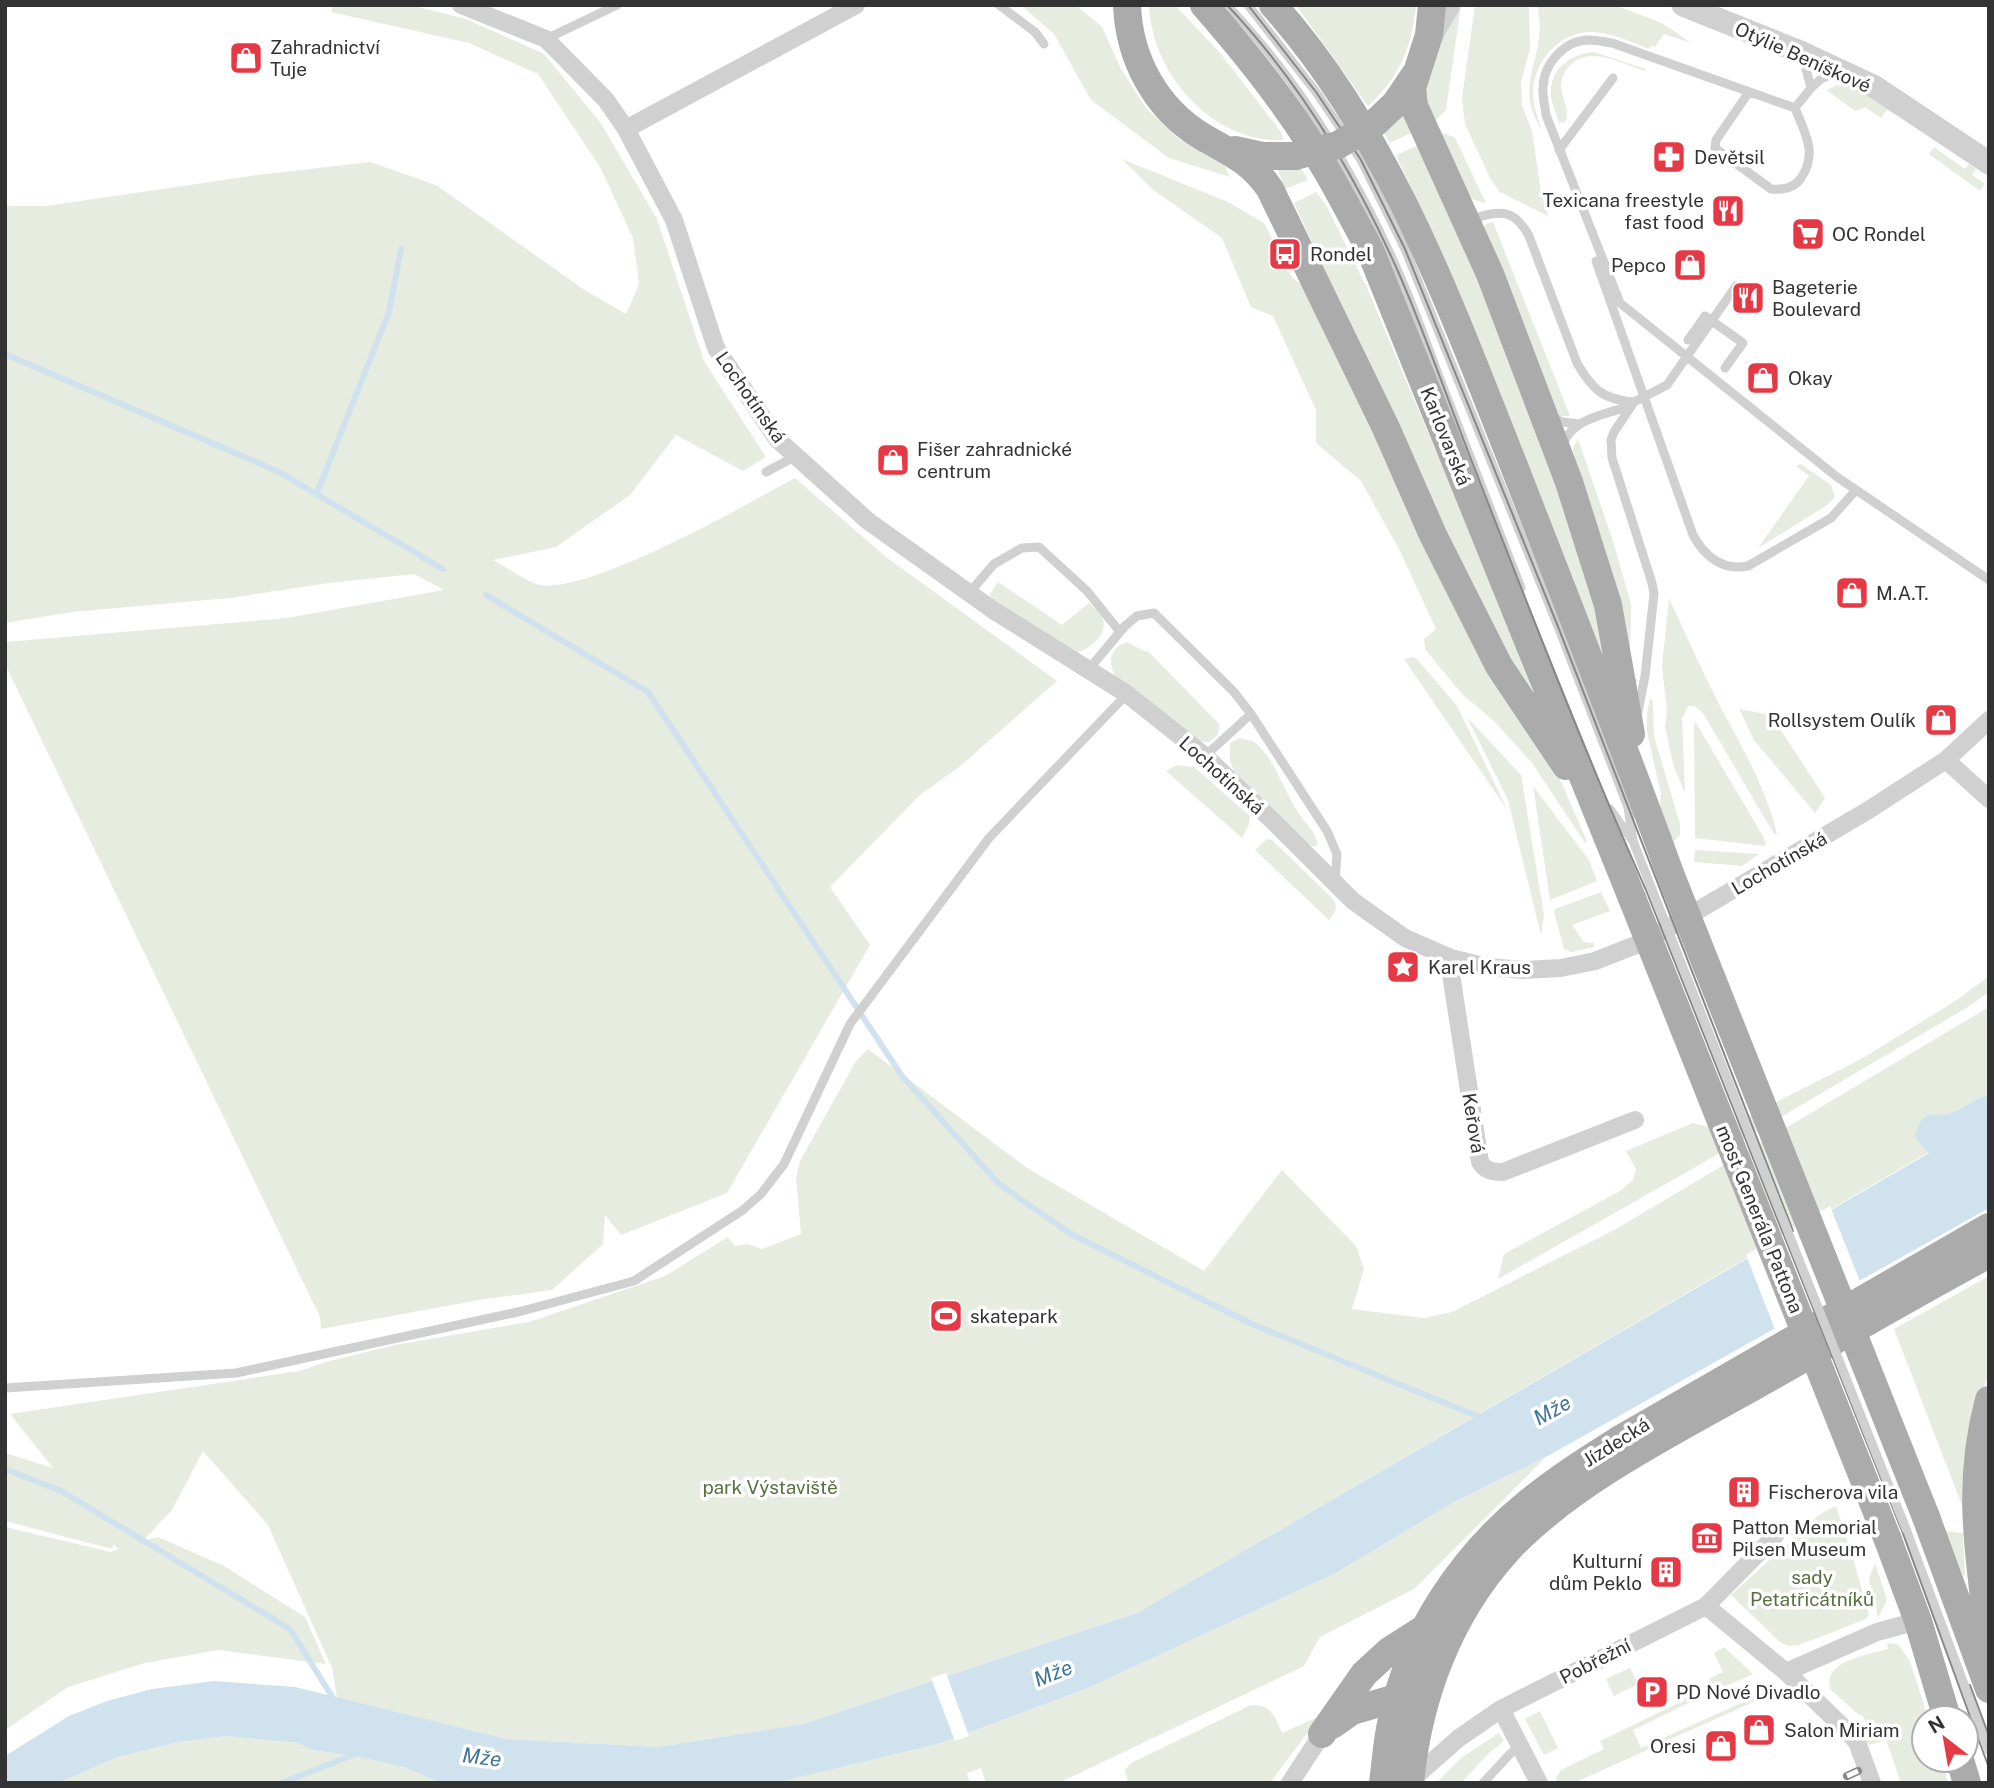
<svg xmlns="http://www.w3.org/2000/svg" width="1994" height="1788" viewBox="0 0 1994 1788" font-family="'Public Sans',sans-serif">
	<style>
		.green { fill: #e6ecdf }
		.water { fill: #cfe2ee }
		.pier { fill: #fff }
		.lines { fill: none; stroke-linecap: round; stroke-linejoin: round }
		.stream { stroke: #cfe2ee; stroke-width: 6 }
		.service { stroke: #d0d0d0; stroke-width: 9 }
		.minor { stroke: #d0d0d0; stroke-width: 18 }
		.tertiary { stroke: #d0d0d0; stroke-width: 23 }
		.primary { stroke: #ababab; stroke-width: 28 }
		.tram { stroke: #888; stroke-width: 2 }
		.rail-casing { stroke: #888; stroke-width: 8 }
		.rail { stroke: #fff; stroke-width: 5; stroke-dasharray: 16; stroke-linecap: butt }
		.service-bridge { stroke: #d0d0d0; stroke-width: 9 }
		.primary-bridge { stroke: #ababab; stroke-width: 28 }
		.labels { text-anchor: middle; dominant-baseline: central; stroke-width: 7; stroke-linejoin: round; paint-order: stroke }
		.poi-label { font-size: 19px; fill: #333; stroke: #fff; text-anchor: start }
		.street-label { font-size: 19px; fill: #333; stroke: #fff }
		.park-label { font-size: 19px; fill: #56703f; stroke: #fff }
		.water-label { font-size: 21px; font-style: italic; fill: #3f7597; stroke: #fff }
	</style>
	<rect width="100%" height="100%" fill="#fff"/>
	<path class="green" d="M333,5h78l55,14 78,35 56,68 57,97 47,142 62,96 -23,14 -67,-36 -46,60 -74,52 -63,13c12,6 35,23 47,25 53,8 205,-80 255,-107l91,79 171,124 -99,87 -37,26 -91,93 40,58 -143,248 -106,42 -16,-20 -2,29 -51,46 -73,10 -158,29 -1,-12 -315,-653v-22l282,-24 157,-28 -30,-16 -85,9 -100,15 -157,14 -67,11v-417h41l212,-31 112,-13 66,23 150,106 40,23 13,-30 -6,-46 -33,-71 -62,-93 -69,-31 -138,-31z
		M1021,5h55l26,22 19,42 25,39 33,31 44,24 7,14 -61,-19 -78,-58 -37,-66z
		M1149,5h26l46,49 60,78 3,8c-71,4 -133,-67 -135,-135z
		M1296,5h120c-4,42 -16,72 -48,101z
		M1461,5l-15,105 -12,12c-5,-9 -8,-18 -8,-27 -1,-21 22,-73 35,-90z
		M1475,5h54l1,44 -9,33 1,23 10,26 9,61 7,24 -48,-24 -9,-12 -26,-56 -3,-26z
		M1537,5h78l47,18 29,20 -27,-9 -9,13 -4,-1 -2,3c-18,-7 -38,-17 -58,-17 -32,0 -58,30 -58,61 0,13 5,25 9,37 -32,-47 8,-74 -5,-125z
		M1594,52l52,17 -1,2c-25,-8 -60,-29 -79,-1 -4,7 -6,13 -4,21 1,11 9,21 3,31l-6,1c-2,-8 -7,-18 -8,-27 -2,-27 19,-42 43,-44z
		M1837,85l21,4 37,23 -1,2 -7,-4 -6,8 -16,-11 -10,4 -29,-21z
		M1404,113l13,17 -27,13 -8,-13z
		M1444,133l11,5 31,65 -12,-3 -8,-7 -27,-58z
		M1422,144l74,168 99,287 25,103c-70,-184 -141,-368 -224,-547z
		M1934,147l31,22 4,-5 7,5 -4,6 13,9 -5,7 -51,-37z
		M1122,159l106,43 36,21 28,54 11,9 248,473 36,82 -2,2 -53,-80 -38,-42 -31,-26 -38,-46 -1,-10 12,-10 -36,-78 -39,-70 -45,-38v-33l-43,-94 -22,-9 -29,-69 -70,-49z
		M1298,163l10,17 -23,9 -8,-21z
		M1316,192l10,13 41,83 101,239 64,162 -5,2 -107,-212 -126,-276z
		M1493,222l77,194h-14l-74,-187 4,-5z
		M1578,439l34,99 19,66 -1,50 4,24 4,2 -4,4 -9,-62 -51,-165 -1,-9z
		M1801,464l30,21 4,12 -9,9 -68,42 51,-72 -13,-10z
		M998,582l64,43 27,-22c4,4 10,8 12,12 10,16 -10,35 -25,37l-83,-49 -3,-9z
		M1669,598c17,37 33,73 51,108 22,41 46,82 57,128h-3l-71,-121 -9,-7h-6l-6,13 3,72h-1l-10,-24 -9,-40 2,-16 -5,-45z
		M1127,642l17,9h4l72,74 -3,11 -8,6 -12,-1 -80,-62c-10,-15 -8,-31 10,-37z
		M1412,657l5,2 40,47 51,105 -104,-152z
		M1650,698l3,3 1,35 26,88v11l-8,8 -12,-33 1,-16 -14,-62v-18z
		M1739,709l32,6 54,83 -10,15 -61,-73z
		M1467,717l54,58 23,140 -3,20 -33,-135z
		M1694,723h2l67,113 3,8 -2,2 -69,-8z
		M1240,738c9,2 14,3 20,9 19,21 25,48 42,71 6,8 16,17 15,27l-3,2 -7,-4 -73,-72 -4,-10v-18z
		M1177,765l17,2 56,49 -1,8 -7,14 -76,-67z
		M1533,786l56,74 8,21 -47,19z
		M1267,839l5,1 62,60c4,9 1,13 -5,20l-74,-70z
		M1695,850l64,4 -17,12 -48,-4z
		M1601,892l9,19 -38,14 12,17 10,1v4l-23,5 -7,-3 -10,-37 1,-3z
		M1989,976v16l-21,15 -274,161 -196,111 6,-25 116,-63 13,-11 3,-11 -10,-18 67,-28 19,5 45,-16 106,-54 94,-58z
		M1989,1007v88c-24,6 -32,24 -59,19l-13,27 12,11 -792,461 -334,111 -145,23 -151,-8 -170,-41 -5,-30 -64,-143 -65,-74 -31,59 -29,31 15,-4 66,29 81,51 21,47 -108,-14 -73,13 -77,24 -63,43v-203l106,25 7,-3 -4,-5 -2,5 -107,-28v-68l48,15 -43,-54 289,-43 27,-9 69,-17 134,-23 136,-46 63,-39 7,9 13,-2 14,5 39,-15 -5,-56 4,-17 56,-100 12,-12 159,119 177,103 78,-101 74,76 8,23 -12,40 72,9 28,-6 164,-83z
		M1989,1276v98l-12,34 -14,100 -69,-179z
		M1546,1457l-132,132 -94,48 -16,29 -239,114 -8,3h-71l-5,-15 -14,5 3,10h-194l162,-39 150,-56 248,-115 118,-71z
		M1836,1506l17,52 16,57 -3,4 -67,26 -11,1 -8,-4 -49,-47 89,-81z
		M1943,1531l20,2 2,42 -2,1z
		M1875,1563l12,37 -9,18 -9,-40z
		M1887,1643l11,1 12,17 18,57h-4v42h17l7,23h-47l-15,-43 -17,5 -9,-12 8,-4 -5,-13 -4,-1 -28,-25c-11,-29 38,-35 57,-41z
		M1724,1647l29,27 -34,15 -7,-4 -3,-6 14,-7 -9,-19z
		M1630,1668l8,16 -24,12 -8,-17z
		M1689,1681l7,15 -1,4 -62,30 8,18 129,-58 3,3 -199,90h-17l-1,-5 5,-8 43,-21 -4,-8 85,-41 -7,-14z
		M1251,1705c20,-1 24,12 31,28l38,-17 -50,67h-142l-3,-13 6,-7z
		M1540,1711l18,37 -14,7 -19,-36z
		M1499,1733l5,8 -15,12 -28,30h-25l25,-25z
		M226,1736l72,7 14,7 47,7 45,10 37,16h-383l60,-26 61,-15z"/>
	<path class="water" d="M1989,1095v113l-443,249 -92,45 -118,71 -248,115 -150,56 -162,39h-335l-37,-16 -45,-10 -47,-7 -14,-7 -72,-7 -47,6 -61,15 -60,26h-53v-27l64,-40 38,-15 45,-12 62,-8 81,6 212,52 151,8 145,-23 334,-111 792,-460 -12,-12 -2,-7 7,-15 8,-5c27,5 35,-13 59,-19z"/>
	<path class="pier" d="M1830,1206l31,78 -85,48 -30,-77z
		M946,1673l23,63 -14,5 -24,-63z"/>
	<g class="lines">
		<path class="stream" d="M5,354l274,118 164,97
			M317,493l72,-181 12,-63
			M486,595l162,97 254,384 97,108 72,50 181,90 232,95
			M5,1469l56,22 229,138 46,74
			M282,1783l73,-29"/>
		<path class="service" d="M999,5l36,27 9,12
			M1227,5c74,78 131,174 173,271 18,41 32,83 48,124 24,63 49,125 73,188
			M1248,5l68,87 27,40 18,28 44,89 152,375 71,183 5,34 18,46
			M546,39l71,-34
			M1803,57l8,31 10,-9 16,-7
			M1749,92l-33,48 -1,8 56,41c11,1 23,0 30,-11 17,-24 4,-45 -6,-70l-183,-65c-7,-1 -15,-3 -23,-3 -24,0 -45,23 -46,47 -1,9 2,19 3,28l74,188 217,174 152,103
			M1795,108l16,-20
			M1559,150l54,-72
			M1468,220c29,-8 44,-15 61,16l48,127c15,26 26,37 57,39
			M1596,261l97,274c12,22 30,36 55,31l83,-48 25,-28
			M1688,340l17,-24 38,27 -18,25
			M1551,416l11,6 17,2
			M1563,447c5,-28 44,-33 67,-41
			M766,472l30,-16
			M969,593l25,-29 28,-16 17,-1 48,44 33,41
			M1089,669l36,-43 12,-10 17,-3 80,79 17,22 -46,42
			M1638,712l7,-36 9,-82 -2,-11 -40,-125 -1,-18 3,-8 20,-30 33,-17 69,-99
			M1251,714l76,117 10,23 -2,27
			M1610,809l22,31
			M5,1388l231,-15 286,-62 112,-30 109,-71 18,-16 23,-30 66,-140 139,-186 138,-144
			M1906,1529l83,222
			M1483,1783l27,-29 10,-8"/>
		<path class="minor" d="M461,5l85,34 60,61 20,29 48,91 42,128 61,91 91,82 125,89 134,84 78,62 72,69 76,76 52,37 46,20 36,9 37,3 37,-2 34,-7 51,-20 221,-130 79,-51 43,-40
			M626,129l230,-124
			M1946,760l43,39
			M1451,958v16l29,188c5,9 13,10 23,10l132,-52
			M1706,1606l80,66 60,58 11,12 15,41
			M1786,1672l91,-40 41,-11
			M1501,1709l38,74
			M1410,1781l49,-43 42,-29 205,-103 69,-70
			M1290,1783l32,-49"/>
		<path class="tertiary" d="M1683,5l117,47 75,35 114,76
			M1431,36l18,-31"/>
		<path class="primary" d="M1127,5c2,54 29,104 76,132 28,16 48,24 67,52l116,239 47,107 66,131 67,100
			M1204,5c29,33 56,66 81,101 33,45 59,95 85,144l262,648
			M1273,5c117,131 177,300 241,461 53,136 107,272 157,410
			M1432,5l-3,30 -17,53 2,18 76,168 79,208 39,123 23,129
			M1376,122l19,-18 19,-28
			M1235,150l27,6h33
			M1989,1400c-23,85 -10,154 0,238
			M1926,1517l63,172
			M1888,1540l30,81 29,97
			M1332,1725l20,-14 61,-18
			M1322,1734l42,-60 25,-23 36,-23
			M1960,1760l7,23
			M1383,1783c3,-22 4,-43 9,-64 18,-85 70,-163 137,-217 28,-23 58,-42 88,-61l372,-214
			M1410,1783c8,-85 39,-168 96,-231 61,-67 168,-121 247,-165 78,-44 156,-90 236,-133"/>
		<path class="tram" d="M1227,5c74,78 130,173 173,271 25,58 46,119 69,178 57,146 113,293 177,436l256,641 87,237
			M1248,5l68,87 27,40 18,28 44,89 152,375 236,607
			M1970,1685l19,51"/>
		<defs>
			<path id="rail" d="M1847,1776l11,-5"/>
		</defs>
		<use href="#rail" class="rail-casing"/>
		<use href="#rail" class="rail"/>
		<path class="service-bridge" d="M1651,887l255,642"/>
		<path class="primary-bridge" d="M1295,156l43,-11 38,-23
			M1671,876l255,641
			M1632,898l256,642"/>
	</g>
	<defs>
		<symbol id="shop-square" viewBox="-11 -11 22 22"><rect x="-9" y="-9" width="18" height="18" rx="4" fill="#e63946" stroke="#fff"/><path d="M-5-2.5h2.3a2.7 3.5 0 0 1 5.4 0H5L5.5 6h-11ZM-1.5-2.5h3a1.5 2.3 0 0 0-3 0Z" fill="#fff"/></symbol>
		<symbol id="pharmacy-square" viewBox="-11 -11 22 22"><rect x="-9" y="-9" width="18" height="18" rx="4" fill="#e63946" stroke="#fff"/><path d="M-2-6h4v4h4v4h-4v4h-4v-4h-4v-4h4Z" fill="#fff"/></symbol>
		<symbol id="restaurant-square" viewBox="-11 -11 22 22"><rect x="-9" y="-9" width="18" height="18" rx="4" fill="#e63946" stroke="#fff"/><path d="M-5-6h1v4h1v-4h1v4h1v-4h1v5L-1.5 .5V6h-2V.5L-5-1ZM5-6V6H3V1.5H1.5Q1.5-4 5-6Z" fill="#fff"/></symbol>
		<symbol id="supermarket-square" viewBox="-11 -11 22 22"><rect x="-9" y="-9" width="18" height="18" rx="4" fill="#e63946" stroke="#fff"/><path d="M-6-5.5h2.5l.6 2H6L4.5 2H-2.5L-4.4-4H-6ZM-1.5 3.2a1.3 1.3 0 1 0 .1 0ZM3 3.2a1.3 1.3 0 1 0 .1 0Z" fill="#fff"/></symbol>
		<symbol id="bus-square" viewBox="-11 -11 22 22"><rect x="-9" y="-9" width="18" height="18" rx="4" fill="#e63946" stroke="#fff"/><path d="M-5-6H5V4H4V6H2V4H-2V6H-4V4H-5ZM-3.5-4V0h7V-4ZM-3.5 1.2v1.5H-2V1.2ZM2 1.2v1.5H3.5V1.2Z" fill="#fff"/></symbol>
		<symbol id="sight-square" viewBox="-11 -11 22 22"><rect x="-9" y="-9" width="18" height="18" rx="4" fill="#e63946" stroke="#fff"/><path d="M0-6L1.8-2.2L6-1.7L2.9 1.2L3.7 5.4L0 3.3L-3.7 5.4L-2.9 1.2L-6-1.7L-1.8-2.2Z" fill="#fff"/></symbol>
		<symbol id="stadium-square" viewBox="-11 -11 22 22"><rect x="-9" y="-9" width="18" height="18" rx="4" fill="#e63946" stroke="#fff"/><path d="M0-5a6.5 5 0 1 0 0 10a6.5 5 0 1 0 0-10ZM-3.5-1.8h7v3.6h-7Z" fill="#fff"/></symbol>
		<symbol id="building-square" viewBox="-11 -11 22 22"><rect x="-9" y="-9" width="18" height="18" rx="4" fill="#e63946" stroke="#fff"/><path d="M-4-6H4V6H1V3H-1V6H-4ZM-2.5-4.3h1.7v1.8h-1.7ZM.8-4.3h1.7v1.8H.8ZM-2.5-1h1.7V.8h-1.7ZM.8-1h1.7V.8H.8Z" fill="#fff"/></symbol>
		<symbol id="museum-square" viewBox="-11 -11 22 22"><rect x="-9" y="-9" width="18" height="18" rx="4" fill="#e63946" stroke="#fff"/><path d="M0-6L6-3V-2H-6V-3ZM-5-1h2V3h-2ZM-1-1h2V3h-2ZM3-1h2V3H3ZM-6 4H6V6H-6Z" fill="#fff"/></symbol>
		<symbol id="parking-square" viewBox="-11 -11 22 22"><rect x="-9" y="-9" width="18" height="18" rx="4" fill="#e63946" stroke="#fff"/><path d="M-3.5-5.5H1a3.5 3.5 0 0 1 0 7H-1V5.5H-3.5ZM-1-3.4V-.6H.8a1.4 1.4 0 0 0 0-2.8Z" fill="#fff"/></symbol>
	</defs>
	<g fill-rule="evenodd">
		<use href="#shop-square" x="227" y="39" width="38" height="38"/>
		<use href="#pharmacy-square" x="1650" y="138" width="38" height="38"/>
		<use href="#restaurant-square" x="1709" y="192" width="38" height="38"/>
		<use href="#supermarket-square" x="1789" y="215" width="38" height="38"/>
		<use href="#bus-square" x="1266" y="235" width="38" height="38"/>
		<use href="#shop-square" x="1671" y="246" width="38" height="38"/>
		<use href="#restaurant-square" x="1729" y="279" width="38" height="38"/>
		<use href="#shop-square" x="1744" y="359" width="38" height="38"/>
		<use href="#shop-square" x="874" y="441" width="38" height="38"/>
		<use href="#shop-square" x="1833" y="574" width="38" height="38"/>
		<use href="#shop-square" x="1922" y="701" width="38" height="38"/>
		<use href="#sight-square" x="1384" y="948" width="38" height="38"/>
		<use href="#stadium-square" x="927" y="1297" width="38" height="38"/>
		<use href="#building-square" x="1725" y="1473" width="38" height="38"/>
		<use href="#museum-square" x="1688" y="1519" width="38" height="38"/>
		<use href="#building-square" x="1647" y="1553" width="38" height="38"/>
		<use href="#parking-square" x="1633" y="1673" width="38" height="38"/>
		<use href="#shop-square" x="1740" y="1711" width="38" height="38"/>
		<use href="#shop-square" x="1702" y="1727" width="38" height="38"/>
	</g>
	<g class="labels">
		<g class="poi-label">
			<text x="270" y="47">Zahradnictví<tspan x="270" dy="22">Tuje</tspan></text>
			<text x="1694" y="157">Devětsil</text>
			<text x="1704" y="200" text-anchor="end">Texicana freestyle<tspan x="1704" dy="22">fast food</tspan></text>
			<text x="1832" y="234">OC Rondel</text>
			<text x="1310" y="254">Rondel</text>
			<text x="1666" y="265" text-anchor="end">Pepco</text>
			<text x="1772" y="287">Bageterie<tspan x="1772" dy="22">Boulevard</tspan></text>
			<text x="1788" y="378">Okay</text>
			<text x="917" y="449">Fišer zahradnické<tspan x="917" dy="22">centrum</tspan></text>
			<text x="1876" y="593">M.A.T.</text>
			<text x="1916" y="720" text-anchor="end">Rollsystem Oulík</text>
			<text x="1428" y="967">Karel Kraus</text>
			<text x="970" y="1316">skatepark</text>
			<text x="1768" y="1492">Fischerova vila</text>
			<text x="1732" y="1527">Patton Memorial<tspan x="1732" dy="22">Pilsen Museum</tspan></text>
			<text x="1642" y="1561" text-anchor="end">Kulturní<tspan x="1642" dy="22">dům Peklo</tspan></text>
			<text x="1676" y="1692">PD Nové Divadlo</text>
			<text x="1784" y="1730">Salon Miriam</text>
			<text x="1696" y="1746" text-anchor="end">Oresi</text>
		</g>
		<g class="street-label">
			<text transform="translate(1803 57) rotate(24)">Otýlie Beníškové</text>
			<text transform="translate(751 397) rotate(55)">Lochotínská</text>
			<text transform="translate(1446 436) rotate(68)">Karlovarská</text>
			<text transform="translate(1222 775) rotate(42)">Lochotínská</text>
			<text transform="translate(1779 863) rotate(-30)">Lochotínská</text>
			<text transform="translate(1474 1123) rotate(81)">Keřová</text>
			<text transform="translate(1760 1219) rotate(68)">most Generála Pattona</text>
			<text transform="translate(1616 1442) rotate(-32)">Jízdecká</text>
			<text transform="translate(1595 1661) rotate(-27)">Pobřežní</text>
		</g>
		<g class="park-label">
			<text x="770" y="1487">park Výstaviště</text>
			<text x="1812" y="1577">sady<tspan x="1812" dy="22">Petatřicátníků</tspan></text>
		</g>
		<g class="water-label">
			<text transform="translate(1552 1410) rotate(-29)">Mže</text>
			<text transform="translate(1053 1673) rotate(-22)">Mže</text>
			<text transform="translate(482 1757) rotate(7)">Mže</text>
		</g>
	</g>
	<rect width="1994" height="1788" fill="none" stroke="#333333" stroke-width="14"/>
	<g transform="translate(1945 1739) rotate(329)"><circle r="33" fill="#ffffff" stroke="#adadad" stroke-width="2"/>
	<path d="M0-5L12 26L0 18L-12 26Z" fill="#e63946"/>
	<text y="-10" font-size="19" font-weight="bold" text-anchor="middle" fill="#333333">N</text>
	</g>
</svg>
